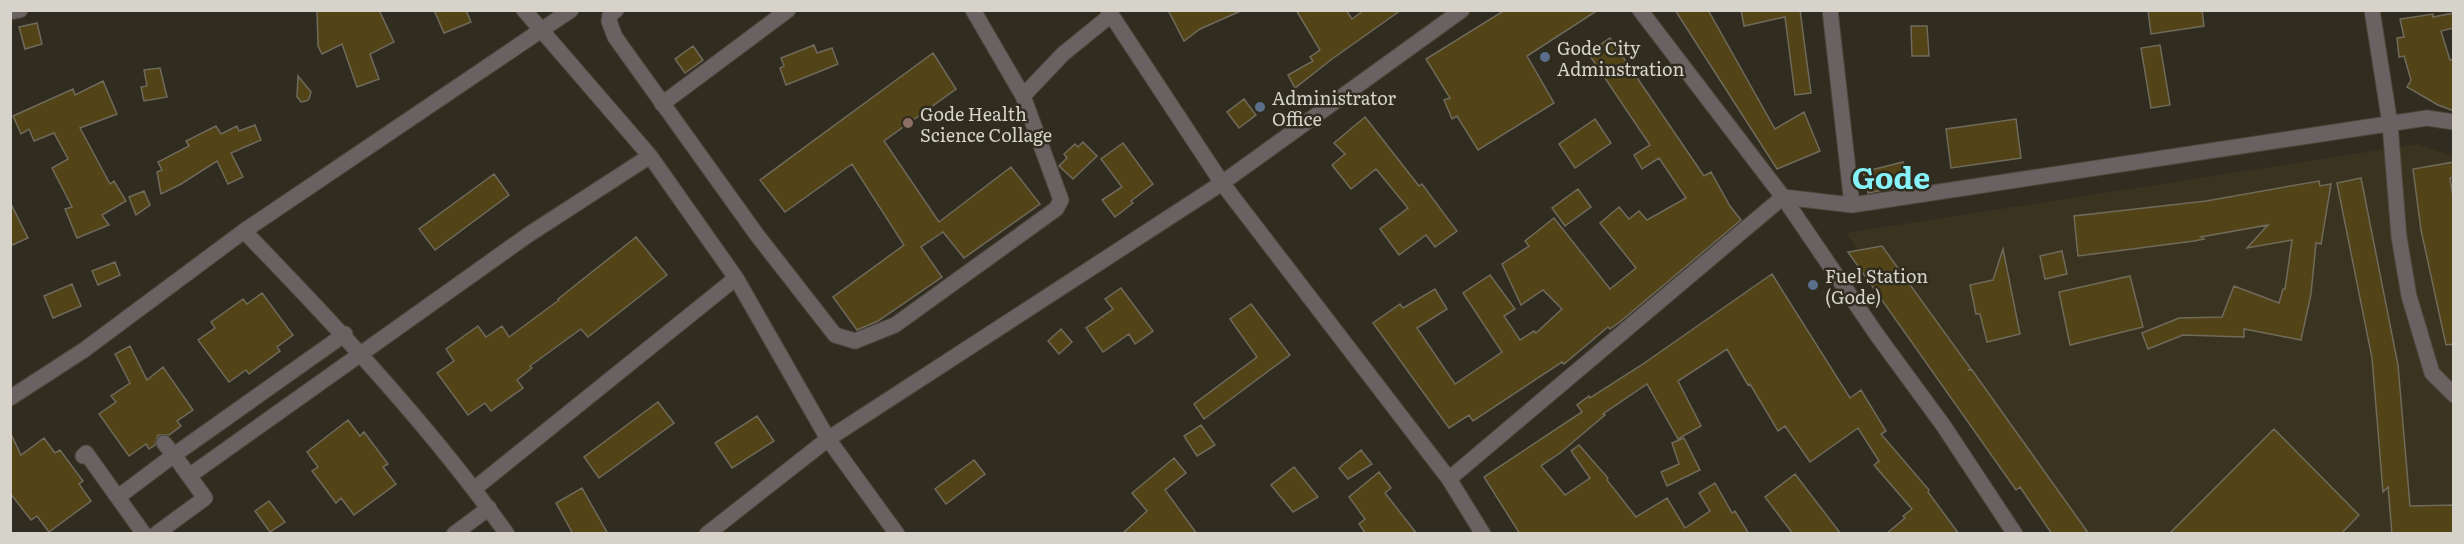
<svg xmlns="http://www.w3.org/2000/svg" width="2464" height="544" viewBox="0 0 2464 544" font-family="Literata,serif">
	<style>
		.built { fill: #3a3320 }
		.building { fill: #524416; stroke: #6f6a5c; stroke-width: 1.5 }
		.lines { fill: none; stroke-linecap: round; stroke-linejoin: round }
		.minor-casing { stroke: #4a473a; stroke-width: 17 }
		.minor { stroke: #6a6262; stroke-width: 15 }
		.service-dot { fill: #5c6f8a; stroke: #302c1f; stroke-width: 2 }
		.education-dot { fill: #8d6e63; stroke: #302c1f; stroke-width: 2 }
		.labels { text-anchor: middle; dominant-baseline: central; stroke-width: 5; stroke-linejoin: round; paint-order: stroke }
		.poi-label { font-size: 18px; fill: #d5d3ca; stroke: #302c1f; text-anchor: start }
		.town-label { font-size: 30px; font-weight: bold; fill: #86f2f9; stroke: #302c1f }
	</style>
	<rect width="100%" height="100%" fill="#302c1f"/>
	<path class="built" d="M2418,144l35,12v377h-398l-209,-300z"/>
	<path class="building" d="M317,10h62l15,32 -24,12 9,25 -22,8 -15,-43 -20,10 -4,-8z
		M434,10h32l5,12 -27,11z
		M1168,10h75l-43,19 -16,12z
		M1296,10h50l6,9 12,-9h37l-69,49 -37,29 -7,-13 25,-14 -3,-4 10,-7z
		M1505,10h93l-71,46 27,47 -76,47 -21,-34 -5,3 -8,-19 6,-2 -24,-39z
		M1675,10h33l67,119 29,-17 16,39 -43,18z
		M1741,10h59l11,83 -16,2 -10,-78 -41,9z
		M2148,10h54l2,16 -53,8z
		M2454,13v15l-13,3 9,29 4,-1v52l-16,-6 -31,-18 4,-7 -7,-24 -5,1 -2,-19 7,-1 -4,-18 33,-5v3z
		M37,23l5,21 -17,5 -6,-22z
		M1911,26h16l2,30h-17z
		M1610,38l94,138 7,-4 19,34 11,14 -120,101 -11,8 -2,-2 -44,37 -2,-2 -89,59 -4,-6 -20,13 -76,-105 27,-19 3,4 32,-19 12,20 -30,19 38,56 47,-32 -39,-59 27,-18 25,34 -11,7 16,24 14,-9 2,2 26,-24 -19,-19 -22,15 -19,-41 27,-18 -4,-5 29,-23 56,71 26,-21 -36,-45 19,-16 10,12 10,-8 8,9 39,-22 -27,-40 -17,11 -8,-14 16,-10 -62,-92z
		M814,45l3,8 15,-5 6,16 -52,21 -6,-17 4,-2 -3,-8z
		M2160,45l10,60 -19,3 -10,-60z
		M693,46l10,14 -18,13 -10,-14z
		M933,53l23,36 -72,52 55,81 72,-55 29,37 -76,54 -21,-26 -22,15 21,30 -64,44 -21,9 -24,-33 71,-52 -52,-81 -67,48 -25,-32z
		M160,68l7,29 -23,4 -3,-14 6,-1 -3,-16z
		M298,76l13,16 -2,7 -3,2 -5,1 -4,-5z
		M103,81l14,33 -37,14 30,56 4,-3 12,20 -24,14 7,10 -32,13 -12,-29 7,-2 -20,-39 16,-9 -14,-26 -20,8 -5,-12 -8,5 -8,-18 60,-27 2,6z
		M1244,99l12,16 -17,13 -12,-16z
		M1365,117l54,69 3,-2 35,47 -22,16 -9,-12 -27,20 -19,-26 28,-21 -32,-39 -25,20 -19,-24 13,-11 -11,-11z
		M1595,119l16,24 -36,25 -16,-24z
		M2016,119l5,39 -70,10 -5,-39z
		M255,125l6,15 -30,13 12,24 -15,7 -11,-23 -36,23 -20,10 -4,-22 5,-2 -4,-8 31,-16 -3,-5 30,-15 5,8 16,-8 2,5z
		M1083,142l14,14 -24,23 -14,-13 8,-8 -3,-4 11,-10 3,3z
		M1123,143l30,41 -22,17 2,2 -18,14 -13,-17 20,-13 -21,-28z
		M1903,162l5,23 -40,8 -5,-21z
		M2454,162v16h-4l4,25v141l-8,1 -25,-115 -8,-61z
		M494,174l15,21 -74,55 -16,-21z
		M2361,178l37,187 12,141 44,-1v29h-62l-4,-47 -5,5 -11,-134 -35,-175z
		M2319,181l1,5 11,-2 -10,60 -5,-1 -5,51 -10,46 -57,-11v8l-61,-2 -35,14 -6,-16 37,-15 43,-1 12,-31 45,17 4,-14h2l7,-49 -45,8 21,-23 -67,12 3,2 -10,2 -116,15 -4,-40 132,-15z
		M1578,189l13,18 -26,19 -13,-18z
		M144,191l6,14 -14,10 -7,-18z
		M10,202l18,36 -18,8z
		M636,237l31,38 -79,62 -7,-8 -51,37 2,2 -15,12 6,8 -32,23 -6,-8 -17,12 -31,-42 17,-12 -8,-12 32,-23 8,11 16,-11 7,11 50,-37 -1,-1z
		M1882,246l89,123 -3,1h4l117,164h-37l-32,-47 -4,3 -168,-238z
		M2003,249l17,85 -33,8 -7,-28h-4l-6,-29 23,-5z
		M2062,251l5,23 -22,5 -5,-23z
		M115,262l5,13 -22,10 -6,-14z
		M1772,274l78,124 11,-8 25,41 -5,3 48,56 -1,2 31,42h-73l19,-16 -2,-2 9,-7 -38,-44 5,-4 -21,-33 -48,34 -25,-36 -7,5 -28,-47 -2,1 -21,-36 -49,32 23,45 -23,13 -31,-55 -44,30 2,1 -45,38 -19,13 24,29 25,-17 -19,-27 8,-6 29,33 -1,2 29,37 31,-19 18,30 25,-17 -11,-18 16,-10 17,30 3,-2 14,23h-229l-36,-57 98,-65 -5,-7 12,-9 1,2 50,-32z
		M2130,276l13,51 -73,18 -11,-53z
		M72,284l9,22 -28,12 -9,-22z
		M1121,288l32,43 -18,13 -6,-10 -26,18 -17,-24 27,-19 -8,-10z
		M262,293l31,42 -16,12 3,4 -31,23 -3,-4 -17,12 -31,-42 17,-12 -4,-6 32,-23 4,5z
		M1251,304l39,51 -86,64 -10,-15 63,-47 -27,-38z
		M1061,329l11,13 -13,12 -11,-13z
		M130,346l17,34 16,-13 30,43 -16,11 4,5 -12,9h-11l-3,10 -6,4 -3,-5 -17,12 -30,-42 17,-12 -5,-6 19,-13 -15,-29z
		M658,402l16,21 -75,55 -15,-21z
		M757,416l17,25 -42,27 -17,-25z
		M348,420l12,16 4,-4 24,32 -5,3 13,17 -42,31 -13,-17 -5,5 -24,-32 6,-4 -11,-15z
		M1201,425l14,20 -18,11 -13,-20z
		M2274,429l85,86 -18,19h-172z
		M10,432l11,23 23,-17 11,15 5,-3 23,31 -4,3 12,17 -42,31 -12,-16 -6,4 -21,-27z
		M1684,438l16,32 -33,16 -6,-14 18,-8 -7,-21z
		M1361,450l11,14 -24,15 -9,-11z
		M1174,458l12,15 -21,17 32,44h-75l25,-23 -15,-18z
		M974,460l11,14 -39,30 -11,-15z
		M1294,467l24,30 -25,15 -22,-27z
		M1379,472l12,16 -6,5 32,41h-51l-7,-10 6,-5 -16,-22z
		M1795,474l46,60h-48l-28,-37z
		M582,488l26,46h-35l-17,-31z
		M269,501l16,21 -15,10 -15,-21z"/>
	<g class="lines">
		<defs>
			<path id="minor" d="M524,10l126,146 86,122 92,161 69,95
				M616,10l-6,5 -1,6 6,16 142,198 78,100 20,6 40,-16 161,-116 5,-9 -38,-104 -50,-86
				M1108,10l114,173 227,296 34,55
				M1640,10l143,187 94,138 66,90 72,109
				M1830,10l22,195
				M2372,10l18,114 9,113 10,59 23,77 22,22
				M10,12l10,-2
				M1023,96l40,-42 48,-39
				M662,104l126,-94
				M244,231c93,96 185,194 263,303
				M10,398l74,-48 160,-119 327,-221
				M164,443l10,12 171,-121
				M83,456l3,-3 58,81
				M189,476l339,-241 122,-79
				M1449,479l334,-282 69,8 575,-87 27,4
				M474,489l262,-211
				M118,497l56,-42 31,43 -49,36
				M454,534l35,-26
				M707,534l121,-95 394,-256 240,-173"/>
		</defs>
		<use href="#minor" class="minor-casing"/>
		<use href="#minor" class="minor"/>
	</g>
	<g class="service-dot">
		<circle cx="1545" cy="57" r="6"/>
		<circle cx="1260" cy="107" r="6"/>
		<circle cx="1813" cy="285" r="6"/>
	</g>
	<circle class="education-dot" cx="908" cy="123" r="6"/>
	<g class="labels">
		<g class="poi-label">
			<text x="1557" y="47">Gode City<tspan x="1557" dy="21">Adminstration</tspan></text>
			<text x="1272" y="97">Administrator<tspan x="1272" dy="21">Office</tspan></text>
			<text x="920" y="113">Gode Health<tspan x="920" dy="21">Science Collage</tspan></text>
			<text x="1825" y="275">Fuel Station<tspan x="1825" dy="21">(Gode)</tspan></text>
		</g>
		<g class="town-label">
			<text x="1891" y="176">Gode</text>
		</g>
	</g>
	<rect width="2464" height="544" fill="none" stroke="#d5d3ca" stroke-width="24"/>
</svg>
